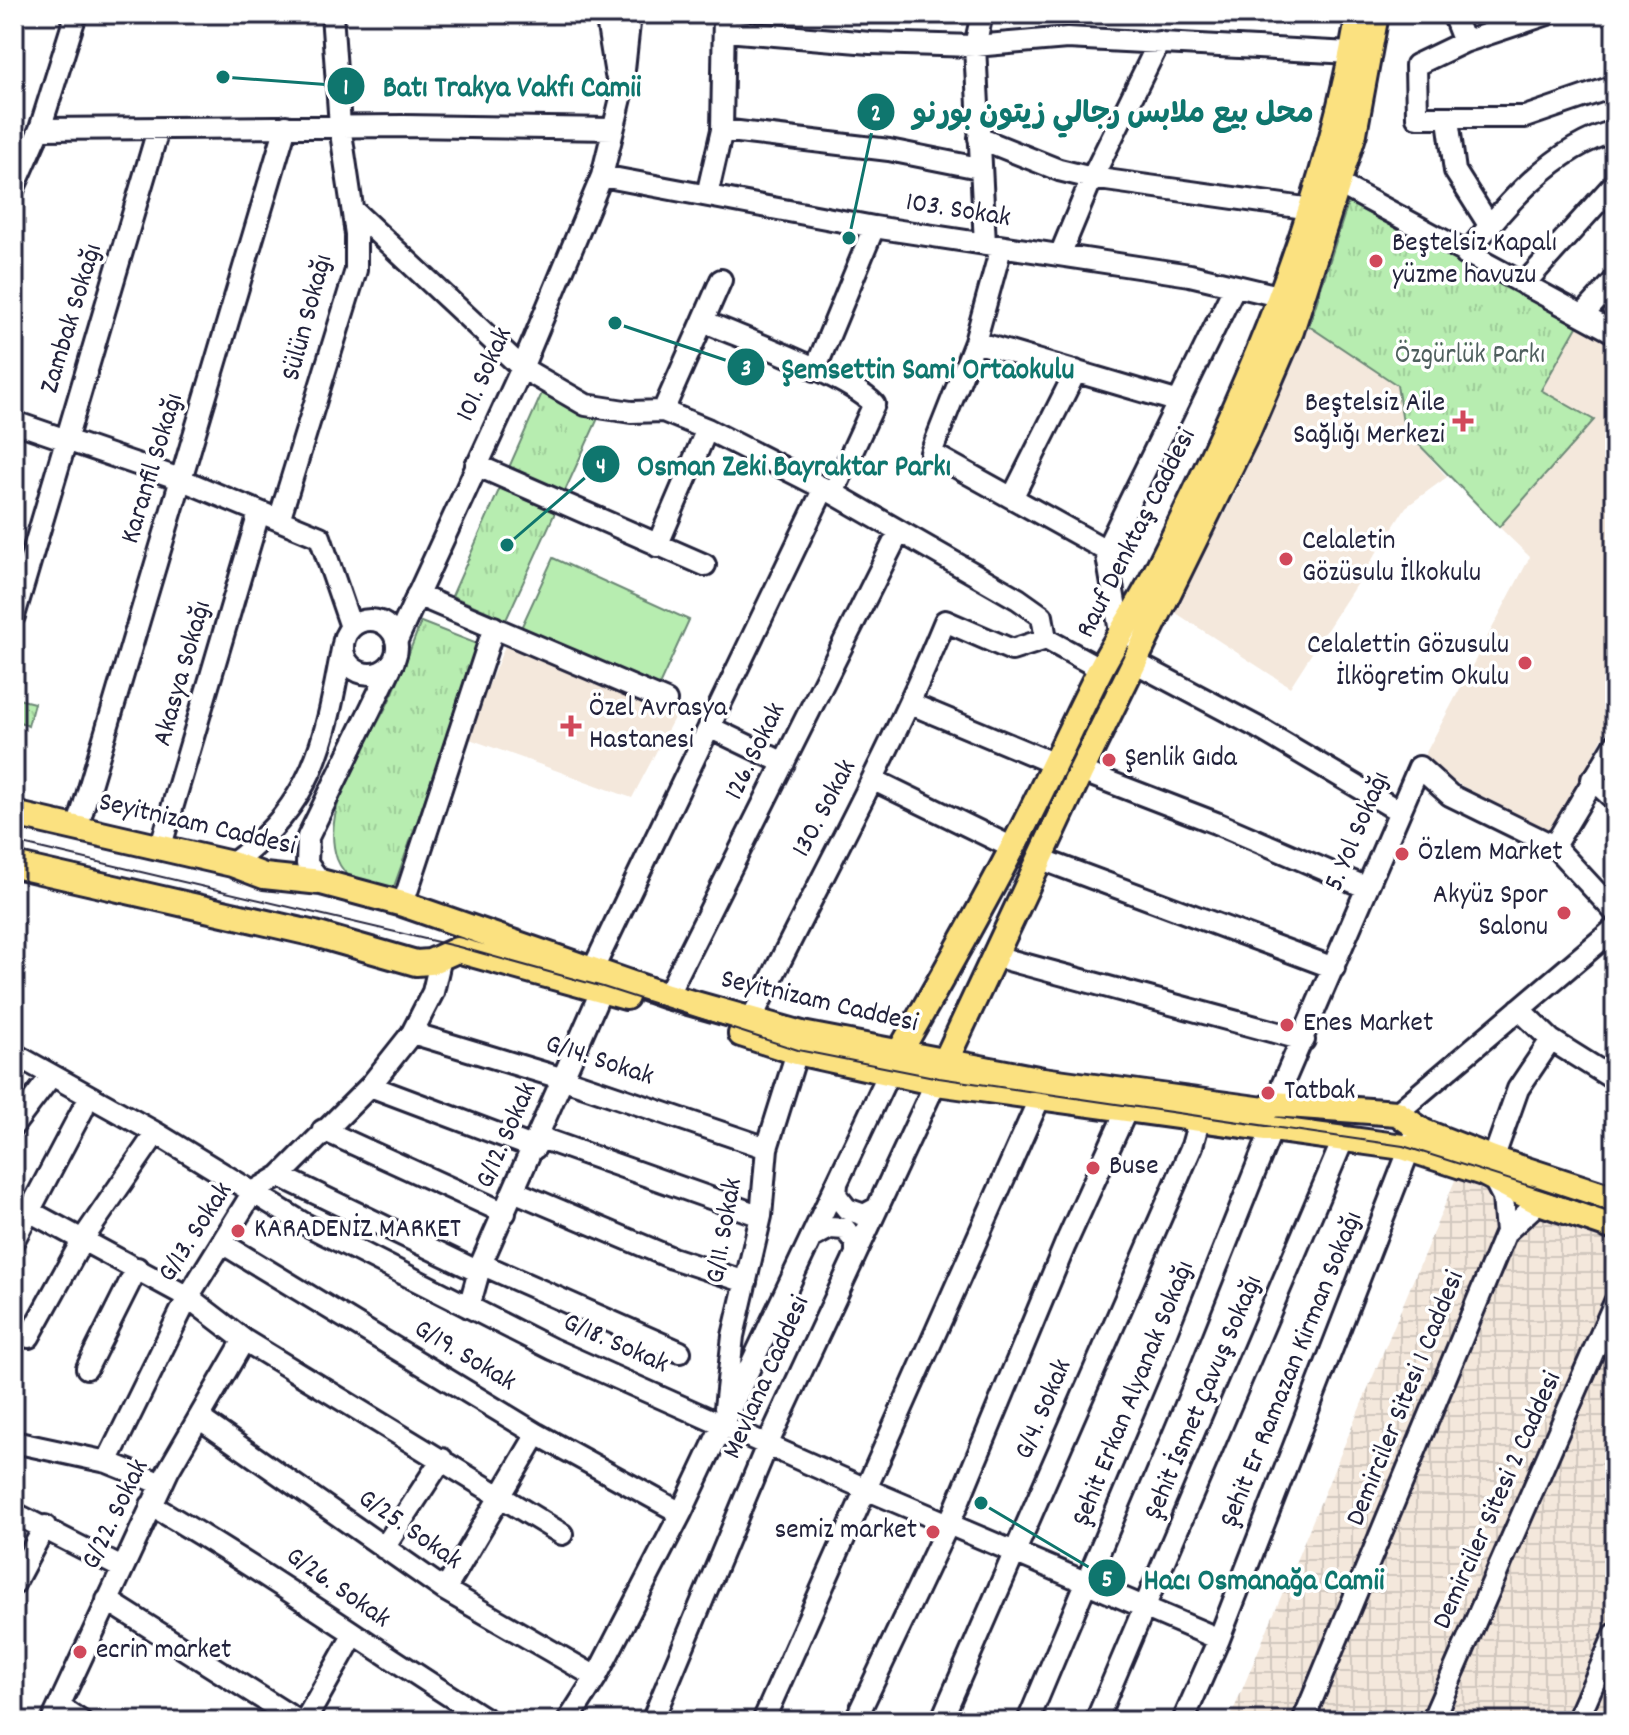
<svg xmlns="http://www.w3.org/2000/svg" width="1629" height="1735" viewBox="0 0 1629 1735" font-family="Dekko,'Playpen Sans Arabic',sans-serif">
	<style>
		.built { fill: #f4e8dc }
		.industrial { fill: url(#industrial-grid) }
		.grass { fill: #b7edb0; stroke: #6c8876; stroke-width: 2 }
		.park { fill: url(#park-tufts); stroke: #6c8876; stroke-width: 2 }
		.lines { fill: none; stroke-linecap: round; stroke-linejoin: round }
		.minor-casing { stroke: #22223b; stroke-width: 26 }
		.major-casing { stroke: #22223b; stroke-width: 30 }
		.minor { stroke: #fff; stroke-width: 20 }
		.major { stroke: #fbe180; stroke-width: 24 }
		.tram { stroke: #22223b; stroke-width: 2 }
		.poi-dot { fill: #d1495b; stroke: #fff; stroke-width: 3 }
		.labels { text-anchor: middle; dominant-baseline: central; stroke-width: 7; stroke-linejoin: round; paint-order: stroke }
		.street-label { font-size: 28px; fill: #22223b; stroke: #fff }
		.poi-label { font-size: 28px; fill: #22223b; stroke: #fff; text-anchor: start }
		.park-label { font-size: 28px; fill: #4f5f5e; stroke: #fff }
		.leader { fill: none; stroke: #0f766e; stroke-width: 3 }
		.callout-dot { fill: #0f766e; stroke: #fff; stroke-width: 3 }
		.mark-label { font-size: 24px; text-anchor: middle; font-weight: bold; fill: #fff }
		.callout-label { font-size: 30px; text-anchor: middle; font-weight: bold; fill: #0f766e; stroke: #fff; stroke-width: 7; stroke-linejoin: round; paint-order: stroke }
	</style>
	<defs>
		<pattern id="industrial-grid" width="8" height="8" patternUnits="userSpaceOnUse" patternTransform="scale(2)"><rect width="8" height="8" fill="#f4e8dc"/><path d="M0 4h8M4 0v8" fill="none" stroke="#d1c7be"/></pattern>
		<pattern id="park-tufts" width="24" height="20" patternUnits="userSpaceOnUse" patternTransform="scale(2)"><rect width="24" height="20" fill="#b7edb0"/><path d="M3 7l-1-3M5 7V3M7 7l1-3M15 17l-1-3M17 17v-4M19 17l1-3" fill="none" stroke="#9dcb98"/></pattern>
	</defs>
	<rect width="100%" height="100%" fill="#fff"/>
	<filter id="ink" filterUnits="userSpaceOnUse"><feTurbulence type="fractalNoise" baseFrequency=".0125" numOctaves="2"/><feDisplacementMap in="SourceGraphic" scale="16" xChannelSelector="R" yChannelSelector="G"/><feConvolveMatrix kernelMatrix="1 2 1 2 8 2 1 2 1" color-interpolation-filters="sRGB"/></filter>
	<g filter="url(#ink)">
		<path class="built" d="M1578,325l37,21v368l-65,123 -129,-75 109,-205 -31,-30 94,-107 -52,-30z
			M1309,326l88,59 7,44 43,48 -41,30 -116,180 -117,-76 65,-123z
			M507,641l169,73 -44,84 -165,-60z"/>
		<path class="industrial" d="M1458,1173l157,66v482h-386z"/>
		<path class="grass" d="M553,558l136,62 -32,70 -136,-62z"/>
		<path class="park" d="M1349,200l229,125 -37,65 53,30 -95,107 -95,-98 -7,-44 -88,-59z
			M542,393l57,23 -93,204 -54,-24z
			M421,622l59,23 -88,247c-23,-6 -46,-9 -55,-33 -18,-52 30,-112 51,-156 13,-26 22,-54 33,-81z
			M14,698l20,5 -6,23 -10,-5z"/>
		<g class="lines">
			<defs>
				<path id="minor" d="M606,14l10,61
					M982,14l-7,32 10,198
					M1453,14l11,28
					M1548,14l-84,28 -48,23 1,52h108l90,-31
					M726,31l144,12 105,3 92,-8 284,15
					M1448,119l7,52 34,54
					M40,129l364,-3 209,3
					M722,130l167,20 90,18
					M979,138l80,32 33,8 220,31
					M602,176l272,51 316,48 93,22 11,-3
					M1339,184l276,149
					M14,188l26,-59 36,-115
					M707,195l15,-65 2,-116
					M353,210l169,158 64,37 45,7 32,-1 44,18 126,64 185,106 24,17 4,23
					M1001,248l-26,94 -44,111 175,97
					M1060,255l32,-77 67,-136
					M1466,255c38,-49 88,-108 149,-124
					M1524,284l91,-101
					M1583,315l32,-35
					M703,321l18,-41
					M975,342l201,59
					M815,370l59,-143
					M663,411l40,-90c41,18 143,54 171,83l-41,89
					M14,422l166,57 140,58 31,90
					M476,465l229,100
					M1013,496l63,-125
					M279,520l77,-250v-36l-16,-108 -8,-112
					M657,546l50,-117
					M417,595l249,106
					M14,616l144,-486
					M343 647a27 27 0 1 1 54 0a27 27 0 1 1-54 0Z
					M1130,636l-10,-4 -14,-82 129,-264
					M1046,639l55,30
					M397,640l125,-272 80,-192 19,-78 9,-84
					M1136,663l121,64 140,83
					M911,704l144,60
					M709,727l75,36
					M1081,771l135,52 149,64
					M1592,779l23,21
					M874,780l139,68
					M77,829l209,-703
					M1554,846l61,-102
					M160,849l99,-336
					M1041,859l293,109
					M232,864c84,-63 93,-122 111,-220
					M321,882l-14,-18 1,-27 86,-176
					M403,904l91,-277
					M994,956l310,84
					M593,969l231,-481
					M667,996l232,-464
					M1519,1009l32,31 64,40
					M750,1022c65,-134 138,-263 195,-401l67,29 34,-11
					M412,1033l152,46 203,69
					M14,1054l142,79 147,90 249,126 314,140 353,150
					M370,1086l165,62
					M1274,1104l145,-337 31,28 104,51 61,66
					M1397,1113l218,-185
					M14,1125l37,-49
					M323,1130l182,83
					M538,1137l223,79
					M280,1176l199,96
					M837,1184l-1,11 11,14 17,6 13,-7
					M516,1192l156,66 74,24
					M29,1211l159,86 56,43 318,194
					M1506,1232l33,-30
					M813,1237l17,-9 15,1 11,14v10
					M14,1240l69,-131
					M222,1243l315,191 144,79
					M481,1264l199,88
					M469,1307l12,-43 121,-275
					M29,1337l54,-98 73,-106
					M87,1368l50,-100
					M725,1408l8,-72 28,-120 6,-68 30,-96
					M199,1418l246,172 151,87
					M14,1442l93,20 55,22
					M107,1462l81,-165 65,-105 27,-16 90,-90 42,-53 21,-41 8,-35
					M151,1505c116,68 225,145 338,216
					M14,1513l108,55
					M384,1548l58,-89
					M14,1584l31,-58
					M445,1590l92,-156
					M107,1600l191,121
					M60,1707l21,14
					M52,1721l116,-250 76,-131
					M305,1721l49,-87
					M568,1721l28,-44 85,-164 214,-453
					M652,1721l116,-278 173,-372
					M763,1721l277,-624
					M855,1721l100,-211 110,-265 62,-136
					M941,1721l251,-575 7,-25
					M1028,1721l146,-347 97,-243
					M1096,1721l247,-581
					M1183,1721l36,-82 196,-504
					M1303,1721l203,-489 -3,-35 -13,-25 1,-7 27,-76 33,-49
					M1432,1721l183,-419
					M1577,1721l38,-87"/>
				<path id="major" d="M14,814l218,50 32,12 57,6 82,22 264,92 135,38 241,46 221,30 10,-6 123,9 27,19 69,27 122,40
					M14,865l301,69 101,29 14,-1 27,-12 169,47
					M741,1034l56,18 140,31 466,64 80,26 56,29 76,26
					M899,1053c39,-68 78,-137 114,-206 31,-59 58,-120 88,-179 17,-32 38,-62 54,-94 91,-179 170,-361 204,-560
					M945,1062l136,-291 167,-340 43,-100 63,-198 22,-119"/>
			</defs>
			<use href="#minor" class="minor-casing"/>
			<use href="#major" class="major-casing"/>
			<use href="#minor" class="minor"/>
			<use href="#major" class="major"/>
			<path class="tram" d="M14,842l445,105 144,40 195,63 141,28 464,68 212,67"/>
		</g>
	</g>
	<g class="poi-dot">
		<circle cx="1376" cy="261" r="8"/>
		<path d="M1459 409h8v8h8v8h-8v8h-8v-8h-8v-8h8z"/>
		<circle cx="1286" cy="559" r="8"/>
		<circle cx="1525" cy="663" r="8"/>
		<path d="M567 714h8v8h8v8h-8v8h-8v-8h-8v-8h8z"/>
		<circle cx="1109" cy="760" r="8"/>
		<circle cx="1402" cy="854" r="8"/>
		<circle cx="1564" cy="913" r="8"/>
		<circle cx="1287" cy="1025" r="8"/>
		<circle cx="1268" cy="1093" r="8"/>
		<circle cx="1093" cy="1168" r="8"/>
		<circle cx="238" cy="1231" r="8"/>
		<circle cx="933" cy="1532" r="8"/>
		<circle cx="80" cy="1652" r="8"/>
	</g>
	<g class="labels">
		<g class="street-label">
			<text transform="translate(958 212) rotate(9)">103. Sokak</text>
			<text transform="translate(309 318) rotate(-75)">Sülün Sokağı</text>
			<text transform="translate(73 319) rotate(-73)">Zambak Sokağı</text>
			<text transform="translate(486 375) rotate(-66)">101. Sokak</text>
			<text transform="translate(154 469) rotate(-73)">Karanfil Sokağı</text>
			<text transform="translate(1138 534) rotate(-63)">Rauf Denktaş Caddesi</text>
			<text transform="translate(184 674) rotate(-74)">Akasya Sokağı</text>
			<text transform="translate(757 752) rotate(-64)">126. Sokak</text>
			<text transform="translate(826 809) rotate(-62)">130. Sokak</text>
			<text transform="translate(197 826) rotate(13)">Seyitnizam Caddesi</text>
			<text transform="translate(1359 832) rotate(-67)">5. Yol Sokağı</text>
			<text transform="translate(819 1003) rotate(13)">Seyitnizam Caddesi</text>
			<text transform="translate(599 1062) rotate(18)">G/14. Sokak</text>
			<text transform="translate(508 1136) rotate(-66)">G/12. Sokak</text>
			<text transform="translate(726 1231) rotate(-80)">G/11. Sokak</text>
			<text transform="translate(197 1233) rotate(-57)">G/13. Sokak</text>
			<text transform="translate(615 1345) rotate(24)">G/18. Sokak</text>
			<text transform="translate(464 1357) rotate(31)">G/19. Sokak</text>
			<text transform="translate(1293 1370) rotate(-68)">Şehit Er Ramazan Kirman Sokağı</text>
			<text transform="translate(768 1378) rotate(-66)">Mevlana Caddesi</text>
			<text transform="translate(1135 1394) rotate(-68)">Şehit Erkan Alyanak Sokağı</text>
			<text transform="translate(1205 1398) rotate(-67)">Şehit İsmet Çavuş Sokağı</text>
			<text transform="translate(1407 1399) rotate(-68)">Demirciler Sitesi 1 Caddesi</text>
			<text transform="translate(1045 1410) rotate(-67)">G/4. Sokak</text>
			<text transform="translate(1499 1501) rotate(-66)">Demirciler Sitesi 2 Caddesi</text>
			<text transform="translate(117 1515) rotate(-64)">G/22. Sokak</text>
			<text transform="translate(409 1531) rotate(35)">G/25. Sokak</text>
			<text transform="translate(337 1589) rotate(35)">G/26. Sokak</text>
		</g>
		<g class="poi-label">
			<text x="1392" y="245">Beştelsiz Kapalı<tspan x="1392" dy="32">yüzme havuzu</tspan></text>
			<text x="1445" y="405" text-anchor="end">Beştelsiz Aile<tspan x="1445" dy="32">Sağlığı Merkezi</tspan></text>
			<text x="1302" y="543">Celaletin<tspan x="1302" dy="32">Gözüsulu İlkokulu</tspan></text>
			<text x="1509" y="647" text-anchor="end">Celalettin Gözusulu<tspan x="1509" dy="32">İlkögretim Okulu</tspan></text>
			<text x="589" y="710">Özel Avrasya<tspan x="589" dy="32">Hastanesi</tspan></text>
			<text x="1125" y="760">Şenlik Gıda</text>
			<text x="1418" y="854">Özlem Market</text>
			<text x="1548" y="897" text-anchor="end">Akyüz Spor<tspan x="1548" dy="32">Salonu</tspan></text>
			<text x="1303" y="1025">Enes Market</text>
			<text x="1284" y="1093">Tatbak</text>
			<text x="1109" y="1168">Buse</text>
			<text x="254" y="1231">KARADENİZ MARKET</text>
			<text x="917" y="1532" text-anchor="end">semiz market</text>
			<text x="96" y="1652">ecrin market</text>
		</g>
		<g class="park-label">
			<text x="1470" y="357">Özgürlük Parkı</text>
		</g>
	</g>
	<path class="leader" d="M223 77L346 86M849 238L876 112M615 323L746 367M507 545L601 464M981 1503L1107 1578"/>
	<g class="callout-dot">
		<circle cx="223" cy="77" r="8"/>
		<circle cx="849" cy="238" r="8"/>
		<circle cx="615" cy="323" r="8"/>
		<circle cx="507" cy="545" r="8"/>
		<circle cx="981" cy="1503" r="8"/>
		<circle cx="346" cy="86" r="20"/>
		<circle cx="876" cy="112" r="20"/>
		<circle cx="746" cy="367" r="20"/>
		<circle cx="601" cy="464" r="20"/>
		<circle cx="1107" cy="1578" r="20"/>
	</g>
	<g class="mark-label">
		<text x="346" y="94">1</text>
		<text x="876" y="120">2</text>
		<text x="746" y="375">3</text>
		<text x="601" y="473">4</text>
		<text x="1107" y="1586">5</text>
	</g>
	<g class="callout-label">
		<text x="512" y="96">Batı Trakya Vakfı Camii</text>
		<text x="1113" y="122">محل بيع ملابس رجالي زيتون بورنو</text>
		<text x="928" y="378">Şemsettin Sami Ortaokulu</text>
		<text x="794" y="475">Osman Zeki Bayraktar Parkı</text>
		<text x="1264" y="1589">Hacı Osmanağa Camii</text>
	</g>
	<rect width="1629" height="1735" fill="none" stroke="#fff" stroke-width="48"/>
	<rect x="24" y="24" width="1581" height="1687" fill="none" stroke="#22223b" stroke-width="3" filter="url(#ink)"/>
</svg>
